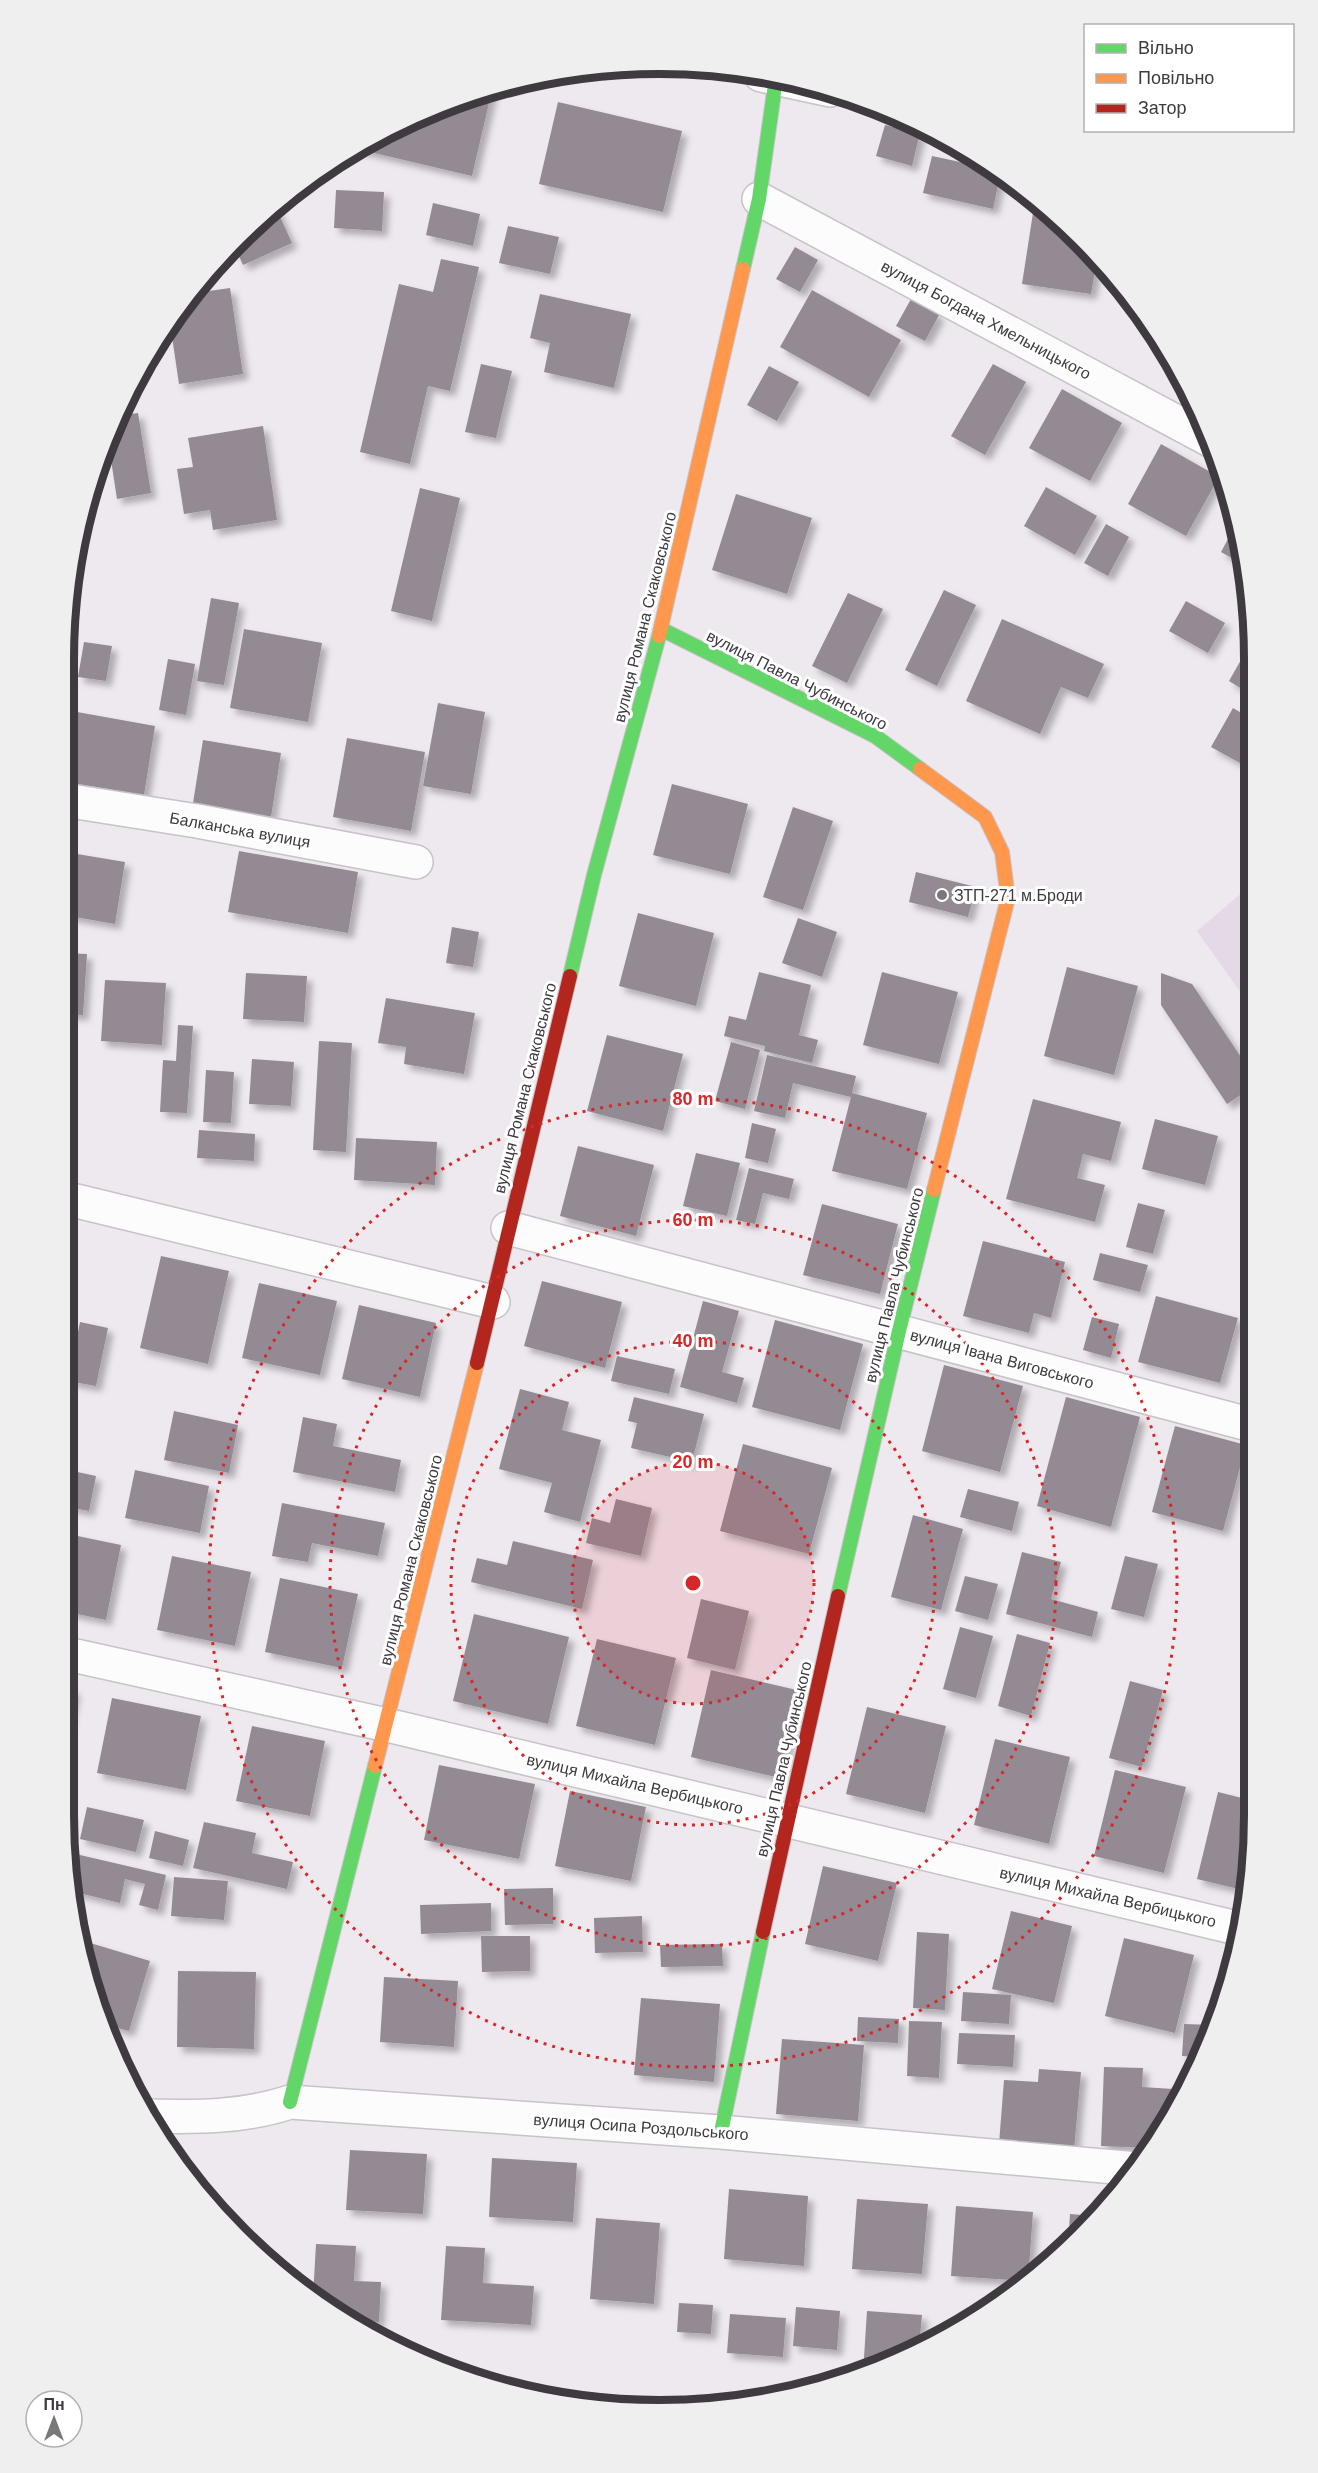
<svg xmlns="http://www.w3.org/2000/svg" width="1318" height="2473" viewBox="0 0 1318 2473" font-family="Arial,sans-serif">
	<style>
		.built { fill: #e4d9e7 }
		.building { fill: #938a94; filter: url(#shadow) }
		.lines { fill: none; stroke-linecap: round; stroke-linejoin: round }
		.street-casing { stroke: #c7c3c8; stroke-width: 36 }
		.fast-casing { stroke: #c7c3c8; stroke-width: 16 }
		.slow-casing { stroke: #c7c3c8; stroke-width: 16 }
		.jam-casing { stroke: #c7c3c8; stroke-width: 16 }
		.street { stroke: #fcfcfd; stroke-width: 33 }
		.fast { stroke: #63d668; stroke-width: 14 }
		.slow { stroke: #ff974d; stroke-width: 14 }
		.jam { stroke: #b3261e; stroke-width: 14 }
		.ring { fill: none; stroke: #d62828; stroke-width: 3; stroke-dasharray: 3 6 }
		.poi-dot { fill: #7c777d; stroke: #fff; stroke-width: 2 }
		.labels { text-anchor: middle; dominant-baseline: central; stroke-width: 6; stroke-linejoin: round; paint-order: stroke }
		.street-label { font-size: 16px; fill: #3e3a3f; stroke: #fff }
		.poi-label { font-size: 16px; fill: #3e3a3f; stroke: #fff; text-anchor: start }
		.rim { fill: none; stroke: #3e3a3f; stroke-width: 8 }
		.centre { fill: #d62828; stroke: #fff; stroke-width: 3 }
		.ring-label { font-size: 18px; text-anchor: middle; font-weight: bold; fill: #d62828; stroke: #fff; stroke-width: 6; stroke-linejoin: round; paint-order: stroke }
	</style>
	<defs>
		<filter id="shadow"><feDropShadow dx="5.5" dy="5.5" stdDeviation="3" flood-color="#0004"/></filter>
	</defs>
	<rect width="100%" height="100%" fill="#eee8ef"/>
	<path class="built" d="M1251,885v122l-54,-76z"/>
	<path class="building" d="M489,90h3l-20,86 -119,-28 8,-5 107,-48z
		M558,102l124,29 -19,81 -124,-28z
		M885,125l35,8 -8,33 -36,-10z
		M932,156l56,12 12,8 -7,33 -70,-16z
		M336,190l48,2 -2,39 -48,-3z
		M433,203l47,11 -7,32 -47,-11z
		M276,208l16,35 -49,22 -9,-20 29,-31z
		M1033,213l24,4 43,48h-4l-5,29 -69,-10z
		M508,226l51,11 -9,37 -51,-11z
		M795,247l23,13 -18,32 -24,-13z
		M441,259l38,8 -29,124 -22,-5 -18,78 -50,-12 39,-168 34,8z
		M230,288l13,86 -64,10 -9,-61 18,-29z
		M812,290l89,50 -32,57 -89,-50z
		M540,294l91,20 -17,74 -70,-16 6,-29 -20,-5z
		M911,299l28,16 -14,26 -29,-15z
		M481,364l31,7 -16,67 -31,-6z
		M993,364l33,18 -41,73 -34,-19z
		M769,366l30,16 -22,39 -30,-16z
		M1062,389l60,34 -32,58 -61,-33z
		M138,413l13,80 -34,6 -9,-59 9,-24z
		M263,426l14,94 -64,10 -3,-20 -26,4 -7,-45 16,-2 -5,-29z
		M1161,444l58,33 -33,59 -58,-32z
		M1046,487l51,29 -22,39 -51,-29z
		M420,488l40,10 -28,123 -41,-10z
		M736,494l76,24 -25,76 -75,-24z
		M1106,524l23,13 -21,39 -24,-13z
		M1235,526l7,26 4,14 -25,-14z
		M944,590l32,15 -39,81 -32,-16z
		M848,593l35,16 -36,74 -35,-17z
		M211,598l28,5 -15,82 -27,-4z
		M1186,601l39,22 -17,30 -39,-22z
		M1002,619l102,45 -16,34 -27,-11 -21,47 -74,-33z
		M244,629l78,14 -14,79 -78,-14z
		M84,642l28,4 -6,35 -28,-4z
		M1250,644v50l-21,-13z
		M168,659l27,5 -9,51 -27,-5z
		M438,703l47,9 -14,82 -48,-8z
		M1233,708l17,10v28l-10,17 -29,-16z
		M77,712l78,14 -11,69 -78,-13z
		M347,738l78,14 -14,79 -78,-14z
		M203,740l78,13 -10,64 -78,-14z
		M672,784l76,20 -18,70 -77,-19z
		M793,807l40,14 -30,89 -40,-13z
		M239,851l119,21 -10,61 -120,-21z
		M65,852l60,10 -10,62 -51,-9z
		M916,872l60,15 -8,30 -59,-15z
		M638,913l76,20 -18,73 -77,-20z
		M798,918l39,14 -15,45 -40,-14z
		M452,927l27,5 -6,35 -27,-4z
		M64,953l23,1 -4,61 -19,-1z
		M1067,967l71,19 -24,89 -70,-19z
		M759,972l52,13 -12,50 19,5 -6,23 -48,-12 1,-5 -41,-10 5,-20 17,4z
		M882,972l76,20 -19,72 -76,-19z
		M246,973l61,3 -3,46 -61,-3z
		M1161,973l31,11 59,88v16l-24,16 -66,-99z
		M105,980l61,3 -4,62 -61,-4z
		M386,998l89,15 -11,61 -60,-10 2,-17 -28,-4z
		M178,1025l15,1 -6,87 -27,-1 3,-52 13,1z
		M607,1035l76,19 -20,77 -76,-20z
		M319,1041l33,2 -6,109 -33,-2z
		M731,1042l29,8 -15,59 -30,-8z
		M767,1055l89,21 -4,17 75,20 -20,76 -75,-18 19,-74 -58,-14 -8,35 -31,-7z
		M252,1059l42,3 -3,44 -42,-2z
		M206,1070l28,2 -3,51 -28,-1z
		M1033,1099l88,23 -10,39 -28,-7 -6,24 28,7 -10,37 -89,-23z
		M1155,1119l63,17 -13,49 -63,-16z
		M752,1123l24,6 -8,34 -23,-5z
		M199,1130l56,4 -1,27 -57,-3z
		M356,1138l81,4 -2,43 -81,-5z
		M578,1146l76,19 -18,71 -76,-20z
		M696,1153l44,10 -13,53 -44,-10z
		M749,1168l45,11 -5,20 -26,-6 -8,31 -19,-4z
		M1138,1203l27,7 -12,44 -27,-7z
		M822,1204l76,20 -18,70 -77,-19z
		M983,1241l82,21 -14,56 -17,-5 -5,20 -66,-17z
		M1100,1253l48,12 -8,27 -47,-12z
		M161,1256l68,15 -21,93 -68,-16z
		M542,1281l80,21 -17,66 -81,-22z
		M259,1283l78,18 -17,74 -78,-17z
		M1156,1296l82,22 -18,65 -82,-21z
		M1251,1298h1v31l-8,-2z
		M703,1301l36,10 -17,61 22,6 -7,25 -57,-16z
		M359,1305l77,18 -16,74 -78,-18z
		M1092,1317l27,7 -8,34 -28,-8z
		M775,1320l88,24 -23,86 -88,-23z
		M80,1322l28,6 -12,58 -28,-5z
		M617,1356l58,13 -6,25 -58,-13z
		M944,1365l79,21 -23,86 -78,-21z
		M520,1389l49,13 -7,28 39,10 -21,82 -36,-10 8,-29 -53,-14z
		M634,1397l70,17 -12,48 -61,-14 6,-25 -9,-2z
		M1066,1397l74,20 -29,110 -74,-21z
		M174,1411l64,14 -9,48 -65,-13z
		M303,1417l34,7 -4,22 68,14 -6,32 -102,-20z
		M1175,1426l71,19 -23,86 -71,-19z
		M743,1444l89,24 -23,86 -89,-23z
		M63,1469l33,7 -7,35 -26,-5z
		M135,1470l74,16 -9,47 -75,-15z
		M968,1489l51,13 -7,29 -52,-14z
		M616,1499l36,9 -11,48 -55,-13 6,-25 18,5z
		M282,1503l103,20 -7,33 -66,-13 -4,19 -36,-6z
		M913,1515l50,14 -22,81 -50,-13z
		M63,1533l58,12 -15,75 -43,-9z
		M513,1541l80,19 -11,49 -111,-27 6,-24 30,7z
		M1022,1552l39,10 -10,37 47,13 -6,25 -86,-23z
		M172,1556l79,16 -16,74 -78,-16z
		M1125,1556l33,8 -14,53 -33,-8z
		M965,1576l33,8 -10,36 -33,-9z
		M280,1578l78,16 -16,74 -77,-16z
		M701,1599l48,12 -14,59 -48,-12z
		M474,1614l95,23 -21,87 -95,-23z
		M960,1627l33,9 -17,62 -33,-9z
		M1017,1634l33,9 -19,73 -33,-10z
		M597,1639l79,19 -21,87 -79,-19z
		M711,1670l90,21 -21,87 -89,-21z
		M1130,1681l33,9 -21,77 -33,-9z
		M63,1688l12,2 -11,51h-1z
		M112,1698l89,18 -15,74 -89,-17z
		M867,1707l79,19 -21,87 -79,-19z
		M252,1726l73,15 -15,75 -74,-15z
		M995,1739l75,18 -21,87 -75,-19z
		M439,1765l96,19 -16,75 -95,-19z
		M1115,1770l71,17 -22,86 -70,-17z
		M570,1791l76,16 -15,74 -76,-15z
		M1218,1792l36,9v52l-7,38 -50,-12z
		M87,1807l57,13 -8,32 -56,-13z
		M204,1822l52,11 -4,20 41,9 -6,27 -94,-21z
		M155,1831l34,9 -6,26 -34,-8z
		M67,1852l99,23 -8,35 -19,-5 6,-21 -20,-5 -5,24 -49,-12z
		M823,1866l74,17 -19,78 -73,-17z
		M174,1877l54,4 -4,39 -53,-4z
		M553,1888v36l-48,1 -1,-36z
		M491,1903v28l-70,3 -1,-29z
		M1011,1911l61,15 -18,77 -62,-14z
		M642,1916l1,36 -48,1 -1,-35z
		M917,1932l32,2 -4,76 -32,-2z
		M481,1936h49v35l-48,1z
		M1124,1938l70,17 -19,78 -70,-17z
		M77,1939l73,22 -21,70 -26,-7 -8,-18z
		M722,1944l1,22 -62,1 -1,-22z
		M178,1971l78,1 -2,77 -77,-2z
		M384,1977l74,4 -4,66 -74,-5z
		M963,1992l48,3 -2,29 -48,-3z
		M641,1998l79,6 -6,78 -80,-7z
		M858,2017l41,2 -1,24 -41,-2z
		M909,2021l33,1 -3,56 -32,-2z
		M1184,2024l29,1 -12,32 -19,-1z
		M959,2033l56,2 -2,32 -56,-3z
		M782,2039l82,6 -6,76 -82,-7z
		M1104,2067l39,1 -1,19 31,2 -1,24 -22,35 -49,-2z
		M1039,2069l42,3 -7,78 -75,-6 5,-64 34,2z
		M350,2150l77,4 -4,60 -77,-4z
		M492,2158l85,5 -4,59 -84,-5z
		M729,2189l79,7 -4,70 -80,-7z
		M857,2199l71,5 -6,70 -70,-5z
		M956,2206l77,6 -5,69 -77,-5z
		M1070,2214l25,2 -27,30z
		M596,2218l64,5 -6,81 -64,-5z
		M316,2244l40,2 -2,35 27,1 -2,40 -31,-2 -35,-22z
		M446,2246l39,2 -2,35 51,3 -3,39 -90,-5z
		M679,2303l34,2 -2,29 -34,-2z
		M796,2307l44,4 -3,39 -44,-4z
		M867,2311l55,4 -3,32 -32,17 -24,9z
		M730,2314l56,4 -3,39 -56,-4z"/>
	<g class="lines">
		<defs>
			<path id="street" d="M761,75l69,15
				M759,199l453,242
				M64,800l133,21 219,41
				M64,1198l429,104
				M508,1228l744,197
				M63,1653l324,72 854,204
				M146,2116c49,1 96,2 144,-14l431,30 416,37"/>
			<path id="fast" d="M743,269l16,-70 17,-121
				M661,629l214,107 45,33
				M570,976l24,-101 65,-239
				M838,1596l61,-265 35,-141
				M290,2102l85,-336
				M721,2132l42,-200"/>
			<path id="slow" d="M659,636l84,-367
				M920,769l65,48 17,35 6,46 -74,292
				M375,1766l102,-403"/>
			<path id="jam" d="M477,1363l93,-387
				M763,1932l75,-336"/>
		</defs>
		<use href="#street" class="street-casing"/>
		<use href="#fast" class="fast-casing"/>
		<use href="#slow" class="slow-casing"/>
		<use href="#jam" class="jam-casing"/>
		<use href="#street" class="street"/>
		<use href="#fast" class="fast"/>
		<use href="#slow" class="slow"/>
		<use href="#jam" class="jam"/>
	</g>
	<circle cx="693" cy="1583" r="121" fill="#d62828" fill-opacity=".12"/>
	<g class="ring">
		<circle cx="693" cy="1583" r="121"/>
		<circle cx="693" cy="1583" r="242"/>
		<circle cx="693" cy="1583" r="363"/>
		<circle cx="693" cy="1583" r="484"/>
	</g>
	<circle class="poi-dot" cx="942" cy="895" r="6"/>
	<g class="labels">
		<g class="street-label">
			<text transform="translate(986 320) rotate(28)">вулиця Богдана Хмельницького</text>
			<text transform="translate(645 617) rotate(-76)">вулиця Романа Скаковського</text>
			<text transform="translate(797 680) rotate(27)">вулиця Павла Чубинського</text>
			<text transform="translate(240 830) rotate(10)">Балканська вулиця</text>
			<text transform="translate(525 1088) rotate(-76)">вулиця Романа Скаковського</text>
			<text transform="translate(894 1285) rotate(-76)">вулиця Павла Чубинського</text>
			<text transform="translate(1002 1359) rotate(15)">вулиця Івана Виговського</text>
			<text transform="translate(411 1560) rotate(-76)">вулиця Романа Скаковського</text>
			<text transform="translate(784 1759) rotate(-77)">вулиця Павла Чубинського</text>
			<text transform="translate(635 1784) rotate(13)">вулиця Михайла Вербицького</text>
			<text transform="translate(1108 1897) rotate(13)">вулиця Михайла Вербицького</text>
			<text transform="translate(641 2127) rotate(4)">вулиця Осипа Роздольського</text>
		</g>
		<g class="poi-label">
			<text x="954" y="895">ЗТП-271 м.Броди</text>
		</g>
	</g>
	<path d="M0 0H1318V2473H0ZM659 74H659A585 585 0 0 1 1244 659V1815A585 585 0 0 1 659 2400H659A585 585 0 0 1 74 1815V659A585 585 0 0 1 659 74Z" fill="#f0eff0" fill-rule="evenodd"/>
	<path class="rim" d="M659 74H659A585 585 0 0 1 1244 659V1815A585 585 0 0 1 659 2400H659A585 585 0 0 1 74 1815V659A585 585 0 0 1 659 74Z"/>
	<circle cx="693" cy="1583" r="9" class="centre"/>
	<g class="ring-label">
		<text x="693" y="1105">80 m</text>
		<text x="693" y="1226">60 m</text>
		<text x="693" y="1347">40 m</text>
		<text x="693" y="1468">20 m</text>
	</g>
	<rect x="1084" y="24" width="210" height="108" fill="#ffffff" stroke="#b2b0b2" stroke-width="1.5"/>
	<rect x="1096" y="44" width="30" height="9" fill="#63d668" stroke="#b2b0b2" stroke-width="1.5"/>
	<text x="1138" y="54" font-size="18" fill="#3e3a3f">Вільно</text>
	<rect x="1096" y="74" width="30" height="9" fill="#ff974d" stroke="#b2b0b2" stroke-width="1.5"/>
	<text x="1138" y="84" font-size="18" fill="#3e3a3f">Повільно</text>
	<rect x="1096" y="104" width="30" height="9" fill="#b3261e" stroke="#b2b0b2" stroke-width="1.5"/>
	<text x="1138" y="114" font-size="18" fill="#3e3a3f">Затор</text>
	<g transform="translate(54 2419)"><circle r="28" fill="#ffffff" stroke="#b2b0b2" stroke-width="1.5"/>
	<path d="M0-4.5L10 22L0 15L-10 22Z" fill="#7c777d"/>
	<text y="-9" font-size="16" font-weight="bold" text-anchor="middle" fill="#3e3a3f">Пн</text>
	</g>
</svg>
